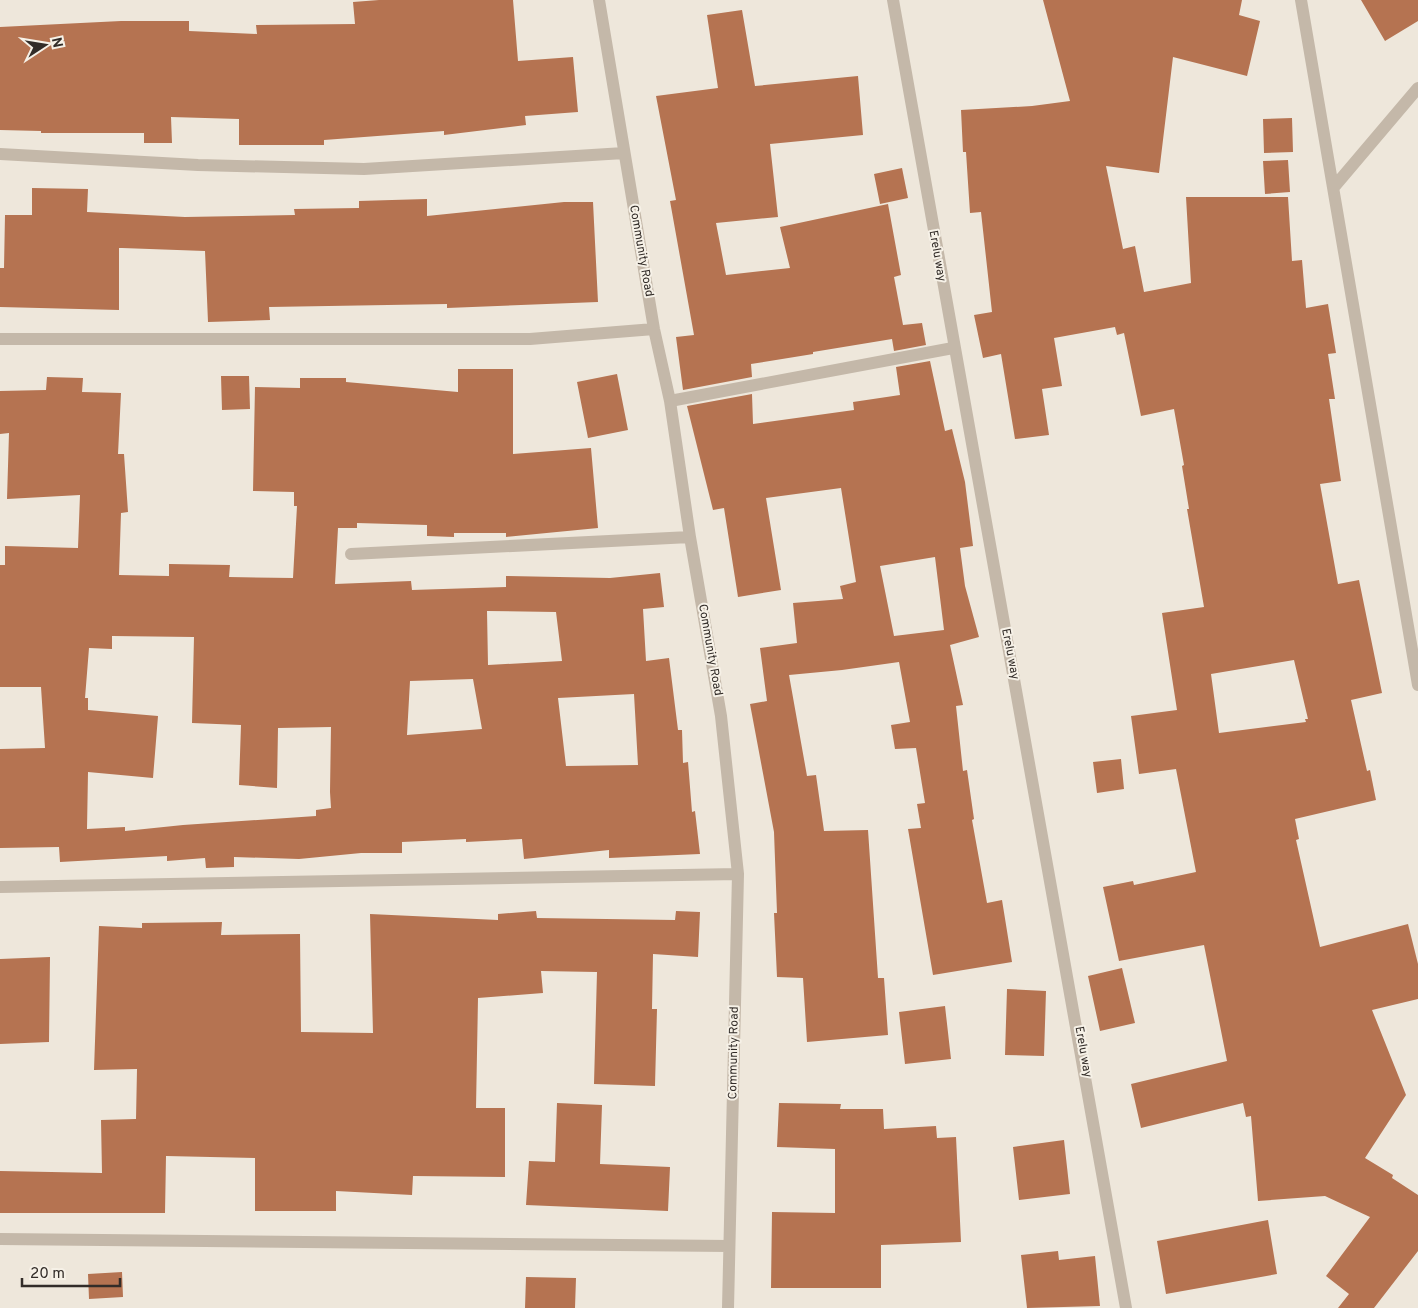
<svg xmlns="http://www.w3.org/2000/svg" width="1418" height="1308" viewBox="0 0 1418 1308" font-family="Overpass,sans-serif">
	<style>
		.building { fill: #b57351; fill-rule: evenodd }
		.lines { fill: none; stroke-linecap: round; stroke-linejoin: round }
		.minor { stroke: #c4b8a9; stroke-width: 12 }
		.labels { text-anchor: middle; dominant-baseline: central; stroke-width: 4; stroke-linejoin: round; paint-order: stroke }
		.street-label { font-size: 12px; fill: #322c28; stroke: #f6f1e7 }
	</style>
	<rect width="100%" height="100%" fill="#eee7db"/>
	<path class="building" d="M379,0h134l5,61 55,-4 5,55 -53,4 1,9 -82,10v-4l-120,9v5h-85v-26l-68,-2 1,26h-28v-10h-103v-2l-41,-1v-103l121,-6h68v10l68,3 -1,-9 99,-1 -2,-22z
		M1043,0h199l-3,15 21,6 -13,55 -74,-19 -14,116 -53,-7 17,83 12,-3 9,46 47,-9 -5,-86h102l4,64 10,-1 4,48 22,-4 8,49 -8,1 7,45h-6l12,82 -21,3 18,100 21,-4 23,113 -31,7 16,71 3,-1 6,30 -81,19 4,20 -3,1 24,107 88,-23 10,40v35l-46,11 34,85 -41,63 28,17 -1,3 26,17v56l-44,57h-36l11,-14 -23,-18 44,-59 -45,-21 -67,5 -7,-85 -5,1 -3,-14 -102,25 -10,-44 96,-23 -23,-116 -85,16 -16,-74 30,-6 1,4 62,-13 -20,-103 -37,5 -8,-58 46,-6 -15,-97 42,-6 -17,-98h2l-7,-43 2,-1 -10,-56 -33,7 -17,-83 -7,2 -2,-8 -61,11 8,48 -20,3 7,46 -34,4 -14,-85 -18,4 -9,-43 18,-3 -11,-100 -11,1 -4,-61h-3l-2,-42 71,-4 38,-5zM1294,660l14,59h-3l1,3 -87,11 -8,-59z
		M1361,0h57v21l-33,20z
		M742,10l13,76 103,-10 5,59 -93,9 8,73 -62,6 10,52 64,-7 -10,-41 108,-23 13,71 -7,2 9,48 19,-2 4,22 -32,6 -2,-12 -79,13v2l-62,10 1,13 -69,13 -7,-53 18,-2 -24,-134 6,-1 -20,-104 62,-8 -11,-73z
		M1292,118l1,34 -29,1 -1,-34z
		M1288,160l2,32 -25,2 -2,-33z
		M902,168l6,30 -28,6 -6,-30z
		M32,188l56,1 -1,23 98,5 110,-2 -1,-6 65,-1v-7l33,-1 35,-1v17l137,-14h29l5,100 -151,6v-4l-178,3 1,13 -62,2 -3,-71 -83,-3h-3v62l-119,-3v-39h4l1,-53h27z
		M930,361l15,70 7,-2 13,53 8,64 -13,2 5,38 14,51 -29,8 13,60 -7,1 7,65 4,-1 7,49 -2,1 15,83 15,-3 10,62 -79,13 -25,-146 13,-1 -4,-24 8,-1 -9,-55 -21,1 -4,-24 19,-3 -11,-60 -57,8 -53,5 18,101 9,-1 8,56 44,-1 10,148h6l4,57 -81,7 -4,-64 -26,-1 -3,-64h3l-3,-81 -24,-128 17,-3 -7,-53 37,-5 -4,-40 50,-4 -3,-13 16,-4 -15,-94 -75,10 15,92 -43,7 -14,-89 -11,2 -26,-104 65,-12 1,30 101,-14 -1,-8 47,-7 -4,-28zM935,557l9,73 -50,6 -14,-70z
		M458,369h55v85l78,-6 7,80 -92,9v-4h-52v4l-27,-1v-11l-70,-2v5h-19l-3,56 76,-3 1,9 94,-3v-11l104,2 50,-5 4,34 -21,2 3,52 23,-3 9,72h4l1,33 5,-1 4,50 3,-1 5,43 -91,4v-8l-85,9 -2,-20 -56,3v-3l-64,3v11h-41l-62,6 -65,-2v10l-28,1 -1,-10 -38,3v-5l-107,6 -1,-15 -59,1v-99l45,-1 -4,-61h-41v-122h5v-19l73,2 2,-53 -73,4 2,-66 -9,1v-43l46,-1 1,-13 36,1 -1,14 39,1 -3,61h6l4,58 -7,1 -2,62 50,1v-12l61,1 -1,12 64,1 4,-72h-3v-14l-41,-1 2,-104 45,1v-10h46v4l112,10zM487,611l69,1 6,49 -74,4zM112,636l82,1 -2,86 49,2 -2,60 38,3 1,-60 53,-1 -1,65 1,16 -15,2v6l-133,9 -58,6v-4l-38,2 1,-57 65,6 5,-62 -70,-6v-12h-3l4,-50 23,1zM473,679l9,50 -75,6 3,-54zM634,694l4,71 -72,1 -8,-68z
		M617,374l11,56 -40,8 -11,-56z
		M221,376h28l1,33 -28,1z
		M1121,759l3,30 -27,4 -4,-31z
		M536,911l1,7 138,2 1,-9 24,1 -2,45 -45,-3 -1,55h5l-2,77 -61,-2 3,-112 -56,-1 2,22 -65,5 -2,110h29v69l-92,-1 -1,19 -76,-4v20h-81v-53l-89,-2 -1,57h-165v-42l102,2 -1,-53 35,-1 1,-50 -43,1 5,-144 43,2v-5l80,-1 -1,13 79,-1 1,98 72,1 -3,-119 128,6v-6z
		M50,957l-1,85 -49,2v-85z
		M1122,968l13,55 -35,8 -12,-55z
		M1007,989l39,2 -2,65 -39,-1z
		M945,1006l6,53 -46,5 -6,-52z
		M557,1103l45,2 -2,59 70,3 -2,44 -142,-6 3,-44 26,1z
		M779,1103l62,1 -1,5h43l1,20 52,-3 1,12 19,-1 5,105 -80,3v43h-110l1,-76 63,1v-64l-58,-2z
		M1064,1140l6,54 -51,6 -6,-53z
		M1268,1220l9,54 -111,20 -9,-53z
		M1058,1251l1,9 36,-4 5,50 -73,2 -6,-53z
		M122,1272l1,25 -34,2 -1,-25z
		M526,1277l50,1 -1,30h-50z"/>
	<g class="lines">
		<path class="minor" d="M599,0l55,329 16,72 20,136 31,179 17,158 -10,434
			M893,0c76,436 159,871 233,1308
			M1301,0l117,685
			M0,154l198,11 166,4 260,-16
			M1334,187l84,-99
			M0,339h530l124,-10
			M670,401l283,-53
			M351,554l339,-17
			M0,887l738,-13
			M0,1239l729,7"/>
	</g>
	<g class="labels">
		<g class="street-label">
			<text transform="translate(641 251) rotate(80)">Community Road</text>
			<text transform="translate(937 256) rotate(80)">Erelu way</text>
			<text transform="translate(710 650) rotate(80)">Community Road</text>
			<text transform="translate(1010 654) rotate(79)">Erelu way</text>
			<text transform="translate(1083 1052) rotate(80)">Erelu way</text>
			<text transform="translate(734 1053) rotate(-89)">Community Road</text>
		</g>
	</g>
	<g transform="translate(45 45) rotate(78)" stroke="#f6f1e7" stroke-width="4" paint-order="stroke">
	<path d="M0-4L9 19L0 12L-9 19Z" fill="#322c28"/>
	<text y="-8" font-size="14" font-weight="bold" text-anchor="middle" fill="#322c28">N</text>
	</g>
	<path d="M22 1278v8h98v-8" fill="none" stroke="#322c28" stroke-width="2.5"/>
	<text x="30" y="1278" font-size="15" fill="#322c28" stroke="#f6f1e7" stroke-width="4" paint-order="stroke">20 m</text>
</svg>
